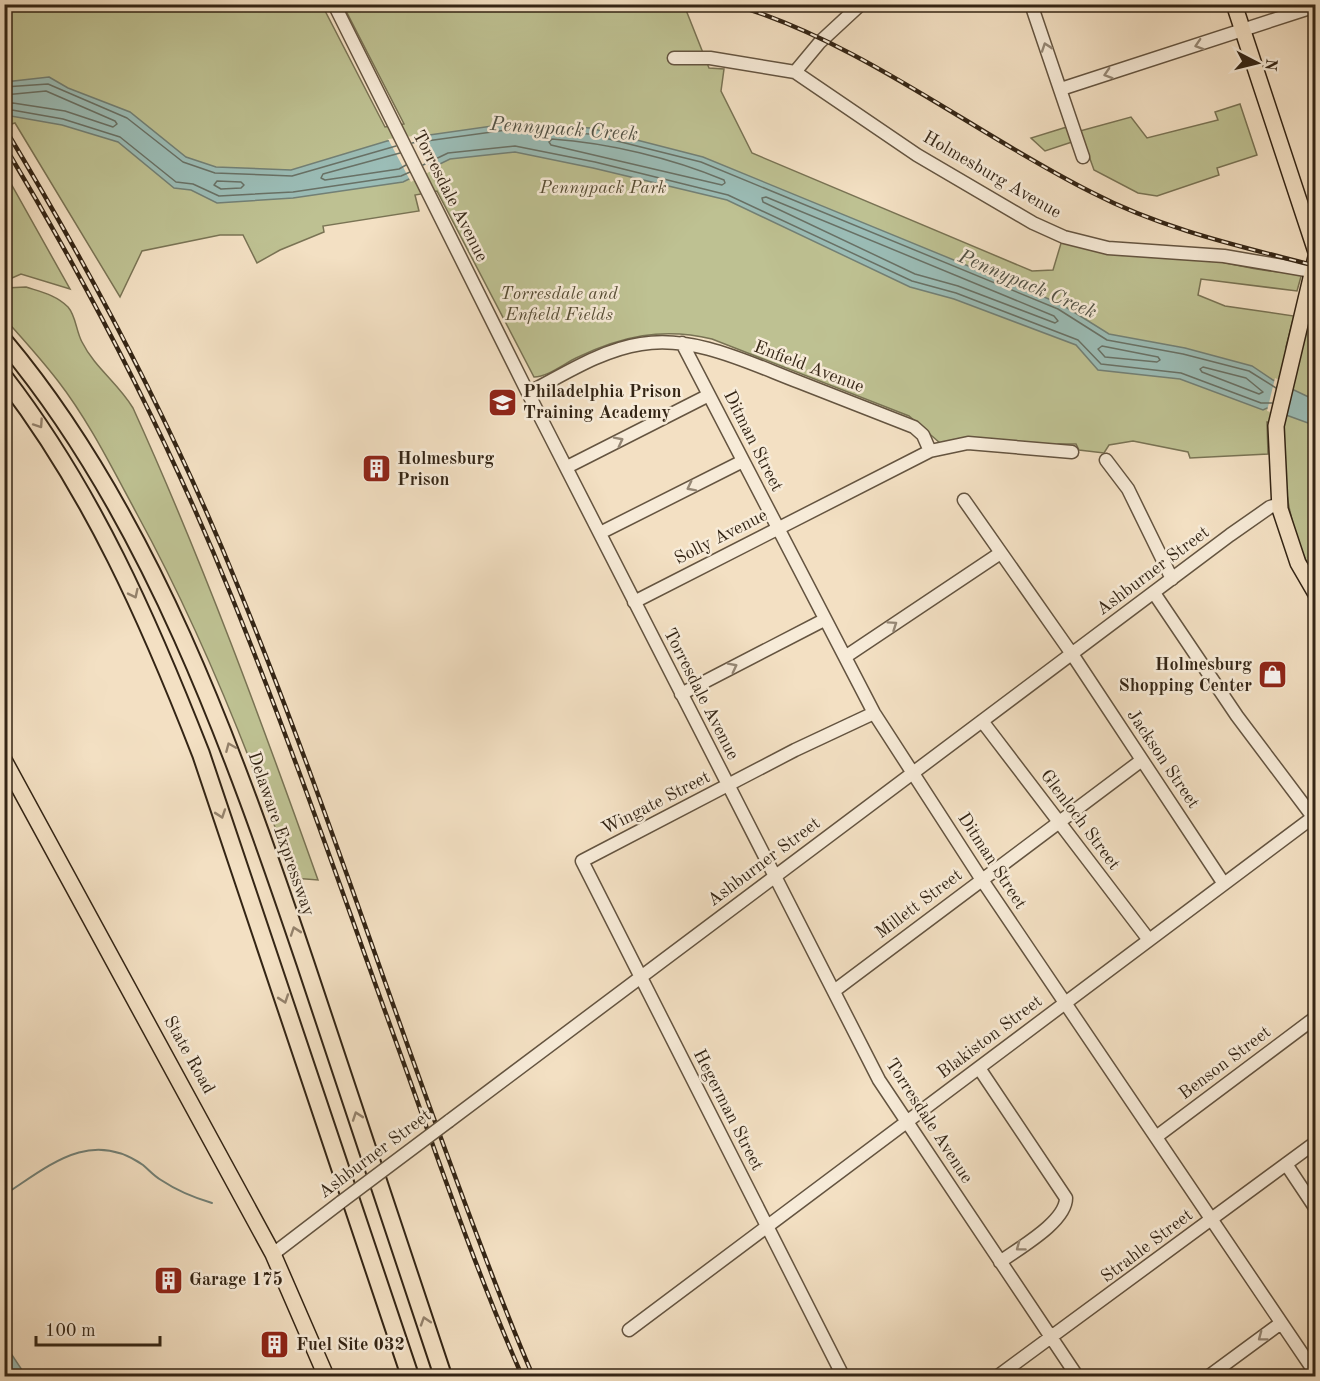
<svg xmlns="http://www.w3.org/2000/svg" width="1320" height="1381" viewBox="0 0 1320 1381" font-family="'Old Standard TT',serif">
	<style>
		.green { fill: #bec192; stroke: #797354; stroke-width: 1.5 }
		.water { fill: #9bbdb7; stroke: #728076; stroke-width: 1.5 }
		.pier { fill: #f3e0c3 }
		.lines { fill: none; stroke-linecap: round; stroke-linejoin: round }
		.shore { stroke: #687166; stroke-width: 1.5 }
		.stream { stroke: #728076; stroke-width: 2 }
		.minor-casing { stroke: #645440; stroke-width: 15 }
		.major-casing { stroke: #342515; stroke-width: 18 }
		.highway-casing { stroke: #342515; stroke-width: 20 }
		.minor { stroke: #f7ebd8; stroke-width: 12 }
		.major { stroke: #f3e0c3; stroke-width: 15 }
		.highway { stroke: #f3e0c3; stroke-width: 16 }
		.rail-casing { stroke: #342515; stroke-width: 4.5 }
		.rail { stroke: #f7ebd8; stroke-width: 2; stroke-dasharray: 7; stroke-linecap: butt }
		.minor-bridge-casing { stroke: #645440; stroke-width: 15; stroke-linecap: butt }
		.minor-bridge { stroke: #f7ebd8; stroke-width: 12 }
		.oneway { stroke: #968876 }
		.oneway2 { stroke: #94826c }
		.labels { text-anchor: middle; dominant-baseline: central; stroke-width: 5; stroke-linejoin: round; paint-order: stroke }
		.street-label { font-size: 18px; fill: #342515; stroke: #f7ebd8 }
		.park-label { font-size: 18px; font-style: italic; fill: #564c34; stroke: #f7ebd8 }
		.poi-label { font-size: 18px; font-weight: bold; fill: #342515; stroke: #f7ebd8; text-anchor: start }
		.water-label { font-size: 20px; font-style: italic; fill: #535346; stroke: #f7ebd8 }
	</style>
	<rect width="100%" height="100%" fill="#f3e0c3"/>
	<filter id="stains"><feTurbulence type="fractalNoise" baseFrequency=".00333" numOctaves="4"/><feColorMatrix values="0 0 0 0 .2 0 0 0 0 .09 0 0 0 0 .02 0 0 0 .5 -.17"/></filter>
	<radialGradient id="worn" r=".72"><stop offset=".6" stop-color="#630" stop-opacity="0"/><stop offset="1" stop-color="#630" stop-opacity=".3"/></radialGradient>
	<path class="green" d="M4,5h318l63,122 19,-3 -61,-119h341l25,63 15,1 -3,22 31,62 280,118 21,-1 9,-30c45,18 89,12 136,18 35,5 70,16 104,15l-5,18 -96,-12 -3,16 27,11 69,10 -8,31 13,4 16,-53v280c-29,-48 -31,-100 -33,-155l-15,-1 1,32 -78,4 -2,-6 -55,-11 -24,4 -5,8 -25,-3 -3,-6h-18l-2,3 -54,-5 -62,1 -31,-27 -197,-77c-49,-12 -91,-3 -136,19 -12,6 -29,19 -42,19l-97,-186 -22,4 4,16 -96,15 1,6 -44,18 -23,13 -14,-28h-23l-78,16 -22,46 -105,-174 -10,3z
		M1240,104l17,51 -40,13 2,7 -62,21 -19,-3 -44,-23 -14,-39 51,-14 16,21 71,-18 -3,-8z
		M1070,126l5,15 -30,10 -14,-13z
		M4,173h1l65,116 -49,-15 -16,7z
		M26,287c15,5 30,8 42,20 8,9 8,24 14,35 13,26 36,41 51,66 70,154 128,312 185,472l-25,-2c-43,-125 -92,-247 -156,-364 -24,-44 -48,-93 -79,-133 -16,-21 -35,-42 -53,-62v-31z"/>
	<path class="water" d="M49,77l19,11 62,24 56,45 30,10 75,3 96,-29 127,-18 76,5 113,29 358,147 48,30 76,14 67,18 21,14 42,20v23h-7l-41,-15 -4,2 -83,-31 -82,-9 -22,-25 -122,-46 -44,-12 -183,-87 -134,-32 -78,-16 -65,7 -47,23 -110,16 -76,5 -26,-13 -17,-2 -56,-46 -56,-17 -51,-9 -6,3v-37z
		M4,1319l2,27 20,30h-21z"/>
	<path class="pier" d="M413,136l18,35 -20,11 -23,-43z
		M1275,378l18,8 -8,30 -18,-5z"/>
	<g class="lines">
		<path class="shore" d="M4,87l44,-3 79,34 56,44 32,11 77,3 104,-30
			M4,95l42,-4 69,30 2,3 -4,3 -48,-16 -52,-8 -9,1
			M4,112l8,-2 51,9 57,18 56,45 17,2 26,12 74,-4 108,-16 9,-4
			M552,139c57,4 119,19 172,41l1,3 -3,2 -171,-40 -2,-3z
			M412,143l102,-14 75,5 112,28 357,147 49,31 76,14 66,17 27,17
			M400,153l-77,21 -2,4 4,2 74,-11 7,-4
			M423,165l25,-12 67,-7 80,16 133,33 184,86 44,12 122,47 23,24 80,9 80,30h11
			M217,181l24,1 3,3 -3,3 -20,1 -7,-4z
			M766,197l288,119 4,5 -3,2 -97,-37 -43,-12 -152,-72 -1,-4z
			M1102,346l56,11 2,3 -3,2 -52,-5 -7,-8z
			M1203,367l43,11 17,14 -4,2 -57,-22 -2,-3z"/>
		<path class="stream" d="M4,1195c45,-29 86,-67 139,-30 6,5 11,11 18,15 15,10 34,18 51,23"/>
		<defs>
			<path id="minor" d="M334,4l194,389 351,687 198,296
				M1031,4l52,153
				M674,58h36l85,14 122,83 116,68 31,14 44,11 116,8 88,15
				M795,72l25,-30 41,-38
				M1061,89l255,-83
				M682,343l192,370 108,167 334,494
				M528,393c35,-18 73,-43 113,-49 54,-9 108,19 158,38 38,15 76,30 115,45l9,8 7,16
				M1106,460l22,29 44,90
				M567,467l142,-72
				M964,500l108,154 152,230
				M600,533l143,-72
				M1154,593l83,123 76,101
				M634,602l296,-151 38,-8 104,9
				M845,657l154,-103
				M681,694l143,-74
				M982,721l167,219
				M834,991l308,-231
				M979,1068l87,130c0,24 -47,50 -66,64
				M449,1121l781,-586 40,-28 9,-3
				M1156,1137l160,-120
				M1286,1164l30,45
				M273,1254l68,-52
				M629,1330l687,-515
				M843,1376l-261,-515 213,-111 79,-37
				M998,1376l318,-234
				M1209,1376l72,-53"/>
			<path id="major" d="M1234,4l82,248
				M1316,257l-40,169 4,83 18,54 18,31
				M4,760l269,494 53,122"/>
			<path id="highway" d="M4,341c146,174 229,408 301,621 46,138 92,276 138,414
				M4,377c88,114 145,244 197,377l209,622"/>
		</defs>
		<use href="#minor" class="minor-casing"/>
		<use href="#major" class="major-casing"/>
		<use href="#highway" class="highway-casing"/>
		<use href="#minor" class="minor"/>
		<use href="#major" class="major"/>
		<use href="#highway" class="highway"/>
		<defs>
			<path id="rail" d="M732,4c131,39 238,127 359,188 71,37 148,54 225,74
				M4,127c90,149 170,301 235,462 77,188 140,381 210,571 27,73 53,145 84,216
				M4,145c87,145 164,294 227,450 64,158 119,320 177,480 36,101 71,203 114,301"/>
		</defs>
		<use href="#rail" class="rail-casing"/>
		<use href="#rail" class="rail"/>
		<defs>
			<path id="minor-bridge" d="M341,1202l108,-81"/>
		</defs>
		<use href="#minor-bridge" class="minor-bridge-casing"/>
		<use href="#minor-bridge" class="minor-bridge"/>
	</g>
	<defs><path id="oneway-chevron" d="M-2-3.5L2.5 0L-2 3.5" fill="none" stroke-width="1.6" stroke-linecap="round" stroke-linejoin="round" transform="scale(1.5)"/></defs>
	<g class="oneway">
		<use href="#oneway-chevron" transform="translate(1199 45) rotate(162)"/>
		<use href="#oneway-chevron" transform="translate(1046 47) rotate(-109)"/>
		<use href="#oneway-chevron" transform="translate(1108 74) rotate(162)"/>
		<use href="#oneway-chevron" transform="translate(619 441) rotate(-27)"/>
		<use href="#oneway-chevron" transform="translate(691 487) rotate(153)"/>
		<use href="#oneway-chevron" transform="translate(893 625) rotate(-34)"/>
		<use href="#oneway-chevron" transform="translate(733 667) rotate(-27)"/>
		<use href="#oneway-chevron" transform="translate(1020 1247) rotate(143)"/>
		<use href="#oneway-chevron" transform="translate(1262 1337) rotate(143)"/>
	</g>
	<g class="oneway2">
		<use href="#oneway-chevron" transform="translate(39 424) rotate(56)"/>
		<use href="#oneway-chevron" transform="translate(134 594) rotate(64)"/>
		<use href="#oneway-chevron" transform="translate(230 747) rotate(-113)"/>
		<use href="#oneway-chevron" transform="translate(221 814) rotate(71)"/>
		<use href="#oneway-chevron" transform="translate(295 931) rotate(-109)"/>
		<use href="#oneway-chevron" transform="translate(284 999) rotate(71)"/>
		<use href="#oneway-chevron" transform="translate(357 1116) rotate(-109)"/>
		<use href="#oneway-chevron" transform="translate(425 1321) rotate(-108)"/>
	</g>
	<defs>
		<symbol id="university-square" viewBox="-11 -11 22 22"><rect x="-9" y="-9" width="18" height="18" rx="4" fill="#8f2418" stroke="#f7ebd8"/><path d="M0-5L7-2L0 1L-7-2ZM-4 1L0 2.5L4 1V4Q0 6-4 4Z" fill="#fff"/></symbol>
		<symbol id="building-square" viewBox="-11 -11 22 22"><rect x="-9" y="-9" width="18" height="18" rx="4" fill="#8f2418" stroke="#f7ebd8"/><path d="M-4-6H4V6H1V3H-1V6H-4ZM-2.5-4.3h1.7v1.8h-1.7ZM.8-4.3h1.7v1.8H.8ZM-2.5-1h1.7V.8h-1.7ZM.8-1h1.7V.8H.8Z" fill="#fff"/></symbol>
		<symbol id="shop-square" viewBox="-11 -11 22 22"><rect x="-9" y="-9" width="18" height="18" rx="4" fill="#8f2418" stroke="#f7ebd8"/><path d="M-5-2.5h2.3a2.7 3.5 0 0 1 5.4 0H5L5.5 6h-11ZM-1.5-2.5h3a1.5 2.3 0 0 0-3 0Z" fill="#fff"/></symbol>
	</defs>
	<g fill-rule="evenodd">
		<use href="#university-square" x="486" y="386" width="33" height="33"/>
		<use href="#building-square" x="360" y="452" width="33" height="33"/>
		<use href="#shop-square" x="1256" y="658" width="33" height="33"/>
		<use href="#building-square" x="152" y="1264" width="33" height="33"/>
		<use href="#building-square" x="258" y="1328" width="33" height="33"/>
	</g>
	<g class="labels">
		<g class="street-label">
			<text transform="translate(992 175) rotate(30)">Holmesburg Avenue</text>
			<text transform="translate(450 196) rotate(63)">Torresdale Avenue</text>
			<text transform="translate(809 367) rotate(21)">Enfield Avenue</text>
			<text transform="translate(753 441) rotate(63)">Ditman Street</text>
			<text transform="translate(721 537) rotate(-27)">Solly Avenue</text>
			<text transform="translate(1153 571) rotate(-37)">Ashburner Street</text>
			<text transform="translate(701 694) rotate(63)">Torresdale Avenue</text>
			<text transform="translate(1163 759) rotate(56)">Jackson Street</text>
			<text transform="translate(656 803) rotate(-27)">Wingate Street</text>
			<text transform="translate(1080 820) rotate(53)">Glenloch Street</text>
			<text transform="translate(281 834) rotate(71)">Delaware Expressway</text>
			<text transform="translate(992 861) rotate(57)">Ditman Street</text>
			<text transform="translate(764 862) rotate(-37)">Ashburner Street</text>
			<text transform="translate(919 904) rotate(-37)">Millett Street</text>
			<text transform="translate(990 1037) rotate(-37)">Blakiston Street</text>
			<text transform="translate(189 1055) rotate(61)">State Road</text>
			<text transform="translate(1225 1063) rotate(-37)">Benson Street</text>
			<text transform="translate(728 1110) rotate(63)">Hegerman Street</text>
			<text transform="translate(929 1121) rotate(57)">Torresdale Avenue</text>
			<text transform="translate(375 1154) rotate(-37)">Ashburner Street</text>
			<text transform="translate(1147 1246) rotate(-37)">Strahle Street</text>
		</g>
		<g class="park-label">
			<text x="603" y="188">Pennypack Park</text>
			<text x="559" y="294">Torresdale and<tspan x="559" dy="21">Enfield Fields</tspan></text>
		</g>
		<g class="poi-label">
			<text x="523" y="392">Philadelphia Prison<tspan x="523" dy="21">Training Academy</tspan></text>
			<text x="397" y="459">Holmesburg<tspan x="397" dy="21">Prison</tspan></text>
			<text x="1252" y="665" text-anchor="end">Holmesburg<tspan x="1252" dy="21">Shopping Center</tspan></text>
			<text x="189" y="1280">Garage 175</text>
			<text x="296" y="1345">Fuel Site 032</text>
		</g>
		<g class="water-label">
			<text transform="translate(564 130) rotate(4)">Pennypack Creek</text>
			<text transform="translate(1027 285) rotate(23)">Pennypack Creek</text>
		</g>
	</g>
	<rect width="1320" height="1381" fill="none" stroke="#f3e0c3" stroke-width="24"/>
	<rect x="6" y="6" width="1308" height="1369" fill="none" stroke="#342515" stroke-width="3"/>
	<rect x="12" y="12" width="1296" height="1357" fill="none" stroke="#342515" stroke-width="1.5"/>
	<g transform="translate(1257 63) rotate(97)" stroke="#f7ebd8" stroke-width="4.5" paint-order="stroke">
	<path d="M0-4.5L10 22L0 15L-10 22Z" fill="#342515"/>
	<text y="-9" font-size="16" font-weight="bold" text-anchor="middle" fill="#342515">N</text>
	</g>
	<path d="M36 1336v9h124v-9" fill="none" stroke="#342515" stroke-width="3"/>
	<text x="45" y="1336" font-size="18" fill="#342515" stroke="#f7ebd8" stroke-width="4.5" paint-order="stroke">100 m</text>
	<rect width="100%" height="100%" filter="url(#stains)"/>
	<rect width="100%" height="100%" fill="url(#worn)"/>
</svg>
